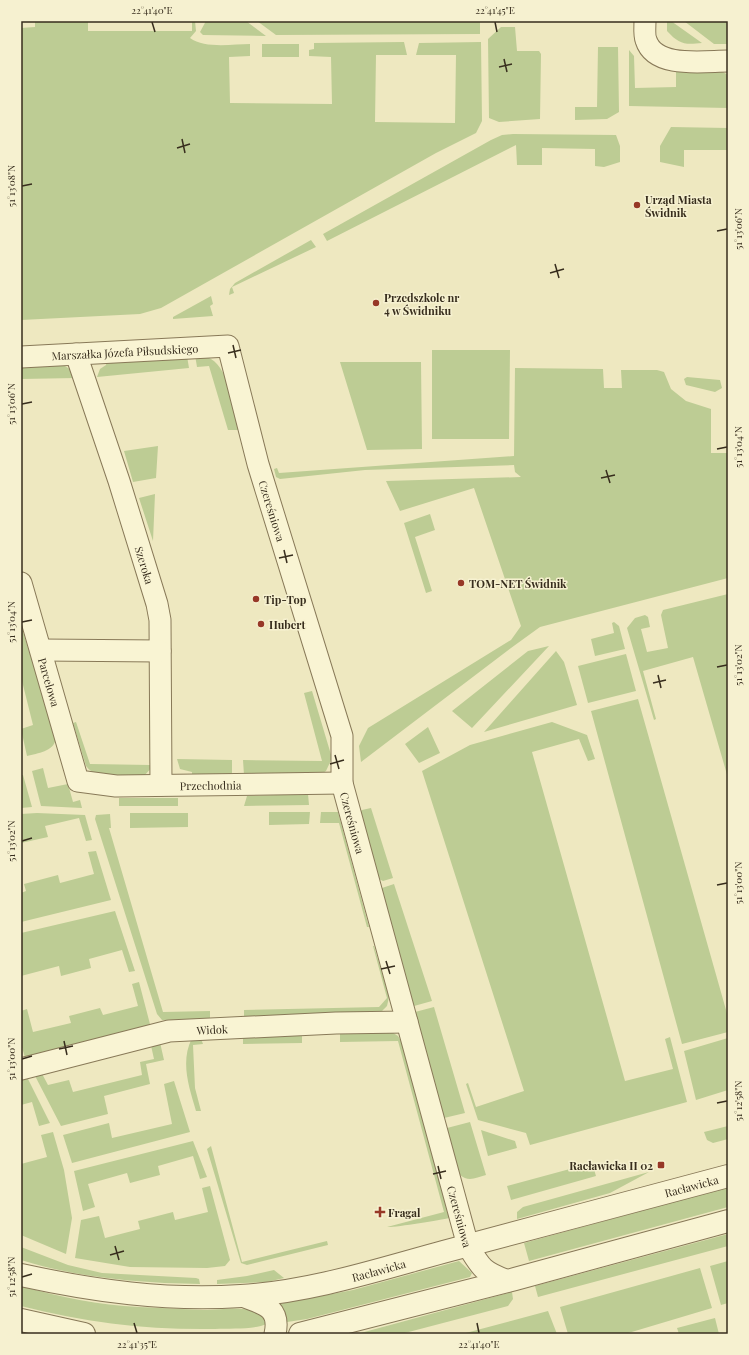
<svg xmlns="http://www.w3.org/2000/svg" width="749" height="1355" viewBox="0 0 749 1355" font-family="'Playfair Display',serif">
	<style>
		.green { fill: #bdcc94 }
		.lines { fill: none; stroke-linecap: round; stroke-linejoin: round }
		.minor-casing { stroke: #887958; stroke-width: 23 }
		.tertiary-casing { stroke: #887958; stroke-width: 24 }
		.minor { stroke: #f9f4d3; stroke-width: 21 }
		.tertiary { stroke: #f9f4d3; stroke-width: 22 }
		.ticks { fill: none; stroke: #372d1d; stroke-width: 1.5 }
		.poi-dot { fill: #973827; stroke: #f6f1d0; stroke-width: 1.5 }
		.labels { text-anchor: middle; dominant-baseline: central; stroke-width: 3; stroke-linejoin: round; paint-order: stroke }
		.poi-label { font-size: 11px; font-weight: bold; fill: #372d1d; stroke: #f6f1d0; text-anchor: start }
		.street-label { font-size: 11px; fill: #372d1d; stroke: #f6f1d0 }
		.neatline { fill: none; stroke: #372d1d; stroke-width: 1.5 }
		.ticks-label { font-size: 10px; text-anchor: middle; fill: #372d1d }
	</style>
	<rect width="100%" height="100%" fill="#eee8c0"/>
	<path class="green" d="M35,21h53v10h104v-10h3l1,10 -6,7c15,11 43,6 60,6v12l-21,1 1,46 102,1 -1,-47 -22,-1v-6l5,-1v-6l90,-1 3,13h-31l-1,67 80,1 1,-68h-40l3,-12 62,-1 1,79 -6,12 -40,20 -275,155 -21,6 -119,6v-292l14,-1z
		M206,21h40l20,15 -63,-1 -3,-3z
		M257,21h223v13l-204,1z
		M667,21h4l31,22c-18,2 -23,1 -35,-12z
		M684,21h44v23h-14z
		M501,27h14l2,24h22l2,3 -1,65 -41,3 -10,-4 -1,-79z
		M262,44h37v13h-37z
		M598,47h20l1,65 -12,7 -32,1v-13h22z
		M629,50l5,6 1,32 41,-1v-16l47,1 5,3v33l-99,-2z
		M671,127l57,1v22h-44v17l-24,-5v-16z
		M513,134l103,1 4,11v16l-16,5 -9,-1v-17l-53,-1v17h-25l-1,-20 -189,96 -4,-7 168,-94 11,-5z
		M311,240l5,7 -84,40 2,6 -5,2 1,-6 5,-6z
		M211,296l2,8 -3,2 3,10 -40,3v-2z
		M432,350h78l-1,89h-77z
		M195,355c5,1 11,1 16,4 18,10 24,52 29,71h-12l-19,-64 -12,1z
		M187,356l2,12 -92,9 3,-8 6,-4 1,-6z
		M21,362c20,1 46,-5 55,16l-55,1z
		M340,362h81l1,87 -55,1z
		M515,368l88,1 1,19h18l-1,-18h36l7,2 7,17 15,12 25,8v44h17v125l-188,49 -29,21 -150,114 -2,-16 9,-18 143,-88 10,-14 -47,-138 -74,23 -14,-30 135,-4 -6,-5 -1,-7 -149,5 -85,9 -4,-2 -2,-8 3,-1 2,5 235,-17z
		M687,377l33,3 2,8 -7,4 -29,-7 -2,-6z
		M158,446l-2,32 -23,4 -9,-31z
		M155,494l-2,47 -14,-43z
		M430,514l5,16 -20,7 17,54 -6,2 -22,-70z
		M728,594v184l-35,-121 -50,14 13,48 -2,1 -27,-92 8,-10 10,-3 3,2 2,10 -9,2 6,23 21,-4 -7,-33 2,-5z
		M614,622l5,4 6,23 -30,7 -4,-17 23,-6 -2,-10z
		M21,625l35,114c-3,13 -18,14 -29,17l-6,-27 12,-4 -12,-48z
		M549,646l-77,82 -20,-17 76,-60z
		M556,651l8,11 13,43 -93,27z
		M626,654l10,37 -48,12 -10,-37z
		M312,691l20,67 -6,13 -5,3 -77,1 -1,-15 79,1 -18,-68z
		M638,699l90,318v15l-46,12 -91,-333z
		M149,710h3l1,56 -9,10c-19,0 -45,7 -58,-10l-13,-43 3,-1 14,42 60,1z
		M552,722l35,13 8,24 -7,2 -9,-22 -47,13 93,329 48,-12 -8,-30 5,-2 17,65 -157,43 -4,-12 -48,-13 -12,-36 2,-1 8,24 48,-16 -102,-320 48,-26z
		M428,727l12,26 -21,10 -14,-19z
		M177,759l55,1v15l-40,1v-4l-12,-3z
		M43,768l5,20 20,-4 5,18 7,-2 2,8 -41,-2 -9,-35z
		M21,775h2l9,32 -11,1z
		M308,794l1,11 -65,1 3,-10z
		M119,798h59v8h-59z
		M371,808l22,70 -10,3 -8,-4 -17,-63 4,-4z
		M269,812h41l-1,12 -40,1z
		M321,812h17l31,115h-2l-28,-104h-19z
		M37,813l48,2 7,25 -6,1 -7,-23 -34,8 3,11 -27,6v-29z
		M130,813h58v14l-58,1z
		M110,814l1,14h-2l54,184 47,-1v8l-48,1 -5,-6 -62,-195 1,-4z
		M96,851l15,49 -90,22v-29l5,-2 -2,-7 34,-9 2,8 34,-9 -6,-22z
		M394,884l38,117 -18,5 -34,-112 2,-6z
		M115,911l20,60 -6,1 -7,-22 -33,9 2,9 -30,8 -2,-10 -38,10v-43z
		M373,946h1l15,51 -2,9 -6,6 -137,8v-10l135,-3 8,-9z
		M139,982l12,46 -125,33 -5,-17v-33l6,-2 6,23 38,-9 -2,-7 31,-8 3,7 35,-9 -6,-22z
		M434,1007l31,106 -21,5 -29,-106z
		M390,1031l8,5 3,5 48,177c-8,2 -57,10 -62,9l57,-15 -46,-171 -58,1v-10z
		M302,1033v10l-59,1v-10z
		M200,1036l3,8 -10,1 2,43 6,23h-5c-7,-24 -16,-49 -4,-73z
		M159,1038l5,22 -18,4 4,20 -46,12 4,18 -47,12 -28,-54 7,-2 8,15 21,-5 4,12 69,-17 -2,-13 14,-3 -4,-18z
		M728,1038v52l-32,10 -12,-49z
		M25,1073l25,50 -11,3 -7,-24 -11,3v-30z
		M174,1081l16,51 -118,31 -9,-28 46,-12 3,15 60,-14 -8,-40z
		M470,1122l16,53c-10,3 -18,7 -26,0l-13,-47z
		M728,1126v13l-15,4 -6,-3 -3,-8z
		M481,1130l34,11 2,7 -29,8z
		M53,1132l11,38 8,48 -6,36 -45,-19v-71l26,-7 -6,-22z
		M193,1141l14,36 -7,2 -7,-23 -35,10 2,9 -30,8 -3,-10 -39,11 7,23 -12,4 -9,-40z
		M211,1146l31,116 85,-21 1,4 -81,20 -6,-2 -34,-114z
		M592,1163l4,13 -85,24 -4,-14z
		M649,1172l-39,21 -93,26v-7l6,-5z
		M210,1186l20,74 -5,6 -18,2 -77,-1 -55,-9 6,-38 18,-4 6,22 35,-9 -2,-8 35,-9 2,8 33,-8 -6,-24z
		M728,1187v20l-199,54 -5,-18z
		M728,1234v12l-190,51 -3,-11z
		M21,1247l47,18 34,8 94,5 3,1 1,5c-61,-1 -121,-6 -179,-24z
		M459,1261l13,12 -2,4 -163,42 -20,3 -8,-13v-5l74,-14z
		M728,1261v42l-7,2 -11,-39z
		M700,1268l12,40 -87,26h-57l-8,-27z
		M274,1270l10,8 -17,4 -50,2v-4l30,-4z
		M21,1286c39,11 78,19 118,21 21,1 43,2 64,3 25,0 39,-6 63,6l1,8c-15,6 -36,4 -52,5 -68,1 -128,-6 -194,-23z
		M512,1292l1,7 -5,7 -107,28h-44z
		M548,1311l9,23h-95z
		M715,1318l4,16h-40l-2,-6z"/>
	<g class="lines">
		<defs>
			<g id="minor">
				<path d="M645,21c0,5 -1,14 1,19 9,29 58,21 82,21"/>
				<path id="s1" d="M76,354l43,127 38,123 3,16 1,165"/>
				<path id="s2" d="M21,357l207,-11 30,118 84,272v47l126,463c13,22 15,26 40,35"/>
				<path id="s3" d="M21,583l57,198 38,5 226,-3"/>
				<path d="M41,650l119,1"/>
				<path id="s4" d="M21,1069l148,-38 167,-8 71,-1"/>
				<path d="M242,1296c21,8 39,11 33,38"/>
			</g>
			<g id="tertiary">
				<path id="s5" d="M21,1275c73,16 145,26 220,21 69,-4 136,-26 202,-44 95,-25 190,-51 285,-76"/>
				<path d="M21,1320l63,14"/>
				<path d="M300,1334l215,-55 213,-58"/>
			</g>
		</defs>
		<use href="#minor" class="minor-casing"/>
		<use href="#tertiary" class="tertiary-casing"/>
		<use href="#minor" class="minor"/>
		<use href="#tertiary" class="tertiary"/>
	</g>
	<path class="ticks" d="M152,22l3,10M495,22l2,10M504,59l3,13M499,67l13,-3M182,139l3,14M177,148l13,-4M22,186l10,-2M717,231l10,-2M555,264l4,14M550,273l14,-4M233,345l3,13M228,353l13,-3M22,404l10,-2M717,449l10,-2M606,470l4,13M601,478l14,-3M284,550l3,13M279,558l14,-3M22,622l10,-2M717,667l10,-2M658,675l3,13M653,683l13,-3M335,755l4,14M330,764l14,-4M22,841l10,-3M717,885l10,-2M386,961l4,13M381,969l14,-3M64,1041l3,14M59,1049l14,-3M22,1059l10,-3M717,1103l10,-2M438,1166l3,13M433,1174l13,-3M115,1246l4,14M110,1255l14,-4M22,1277l10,-3M134,1323l3,10M477,1323l2,10"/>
	<g class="poi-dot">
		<circle cx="637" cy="205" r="4"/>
		<circle cx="376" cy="303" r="4"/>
		<circle cx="461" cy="583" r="4"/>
		<circle cx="256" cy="599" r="4"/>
		<circle cx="261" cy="624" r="4"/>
		<rect x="657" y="1161" width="8" height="8" rx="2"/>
		<path d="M378 1206h4v4h4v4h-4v4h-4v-4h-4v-4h4z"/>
	</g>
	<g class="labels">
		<g class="poi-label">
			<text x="645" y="199">Urząd Miasta<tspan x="645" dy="13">Świdnik</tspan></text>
			<text x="384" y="297">Przedszkole nr<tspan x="384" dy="13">4 w Świdniku</tspan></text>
			<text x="469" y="583">TOM-NET Świdnik</text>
			<text x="264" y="599">Tip-Top</text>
			<text x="269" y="624">Hubert</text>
			<text x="653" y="1165" text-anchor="end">Racławicka II 02</text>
			<text x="388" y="1212">Fragal</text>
		</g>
		<g class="street-label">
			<text stroke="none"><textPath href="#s2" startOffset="104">Marszałka Józefa Piłsudskiego</textPath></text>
			<text stroke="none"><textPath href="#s2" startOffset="378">Czereśniowa</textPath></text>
			<text stroke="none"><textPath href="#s1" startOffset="222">Szeroka</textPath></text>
			<text stroke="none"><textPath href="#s3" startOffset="103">Parcelowa</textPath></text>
			<text stroke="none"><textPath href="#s3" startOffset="339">Przechodnia</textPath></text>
			<text stroke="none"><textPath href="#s2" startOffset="702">Czereśniowa</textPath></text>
			<text stroke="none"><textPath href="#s4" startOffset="196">Widok</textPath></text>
			<text stroke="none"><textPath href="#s5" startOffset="686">Racławicka</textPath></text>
			<text stroke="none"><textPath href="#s2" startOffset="1110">Czereśniowa</textPath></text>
			<text stroke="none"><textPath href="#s5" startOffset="362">Racławicka</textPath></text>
		</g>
	</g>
	<rect width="749" height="1355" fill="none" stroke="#f6f1d0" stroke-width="44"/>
	<rect x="22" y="22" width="705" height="1311" class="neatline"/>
	<g class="ticks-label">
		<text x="152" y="14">22°41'40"E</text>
		<text x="495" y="14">22°41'45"E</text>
		<text transform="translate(11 186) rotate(-90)" y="4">51°13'08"N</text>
		<text transform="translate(738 229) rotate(-90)" y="4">51°13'06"N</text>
		<text transform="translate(11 404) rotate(-90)" y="4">51°13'06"N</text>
		<text transform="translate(738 447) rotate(-90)" y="4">51°13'04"N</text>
		<text transform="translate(11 622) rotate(-90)" y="4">51°13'04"N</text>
		<text transform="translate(738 665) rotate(-90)" y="4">51°13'02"N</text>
		<text transform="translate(11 841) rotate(-90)" y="4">51°13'02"N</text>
		<text transform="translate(738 883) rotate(-90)" y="4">51°13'00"N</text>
		<text transform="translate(11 1059) rotate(-90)" y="4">51°13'00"N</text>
		<text transform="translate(738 1101) rotate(-90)" y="4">51°12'58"N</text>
		<text transform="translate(11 1277) rotate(-90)" y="4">51°12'58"N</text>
		<text x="137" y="1348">22°41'35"E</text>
		<text x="479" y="1348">22°41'40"E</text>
	</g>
</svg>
